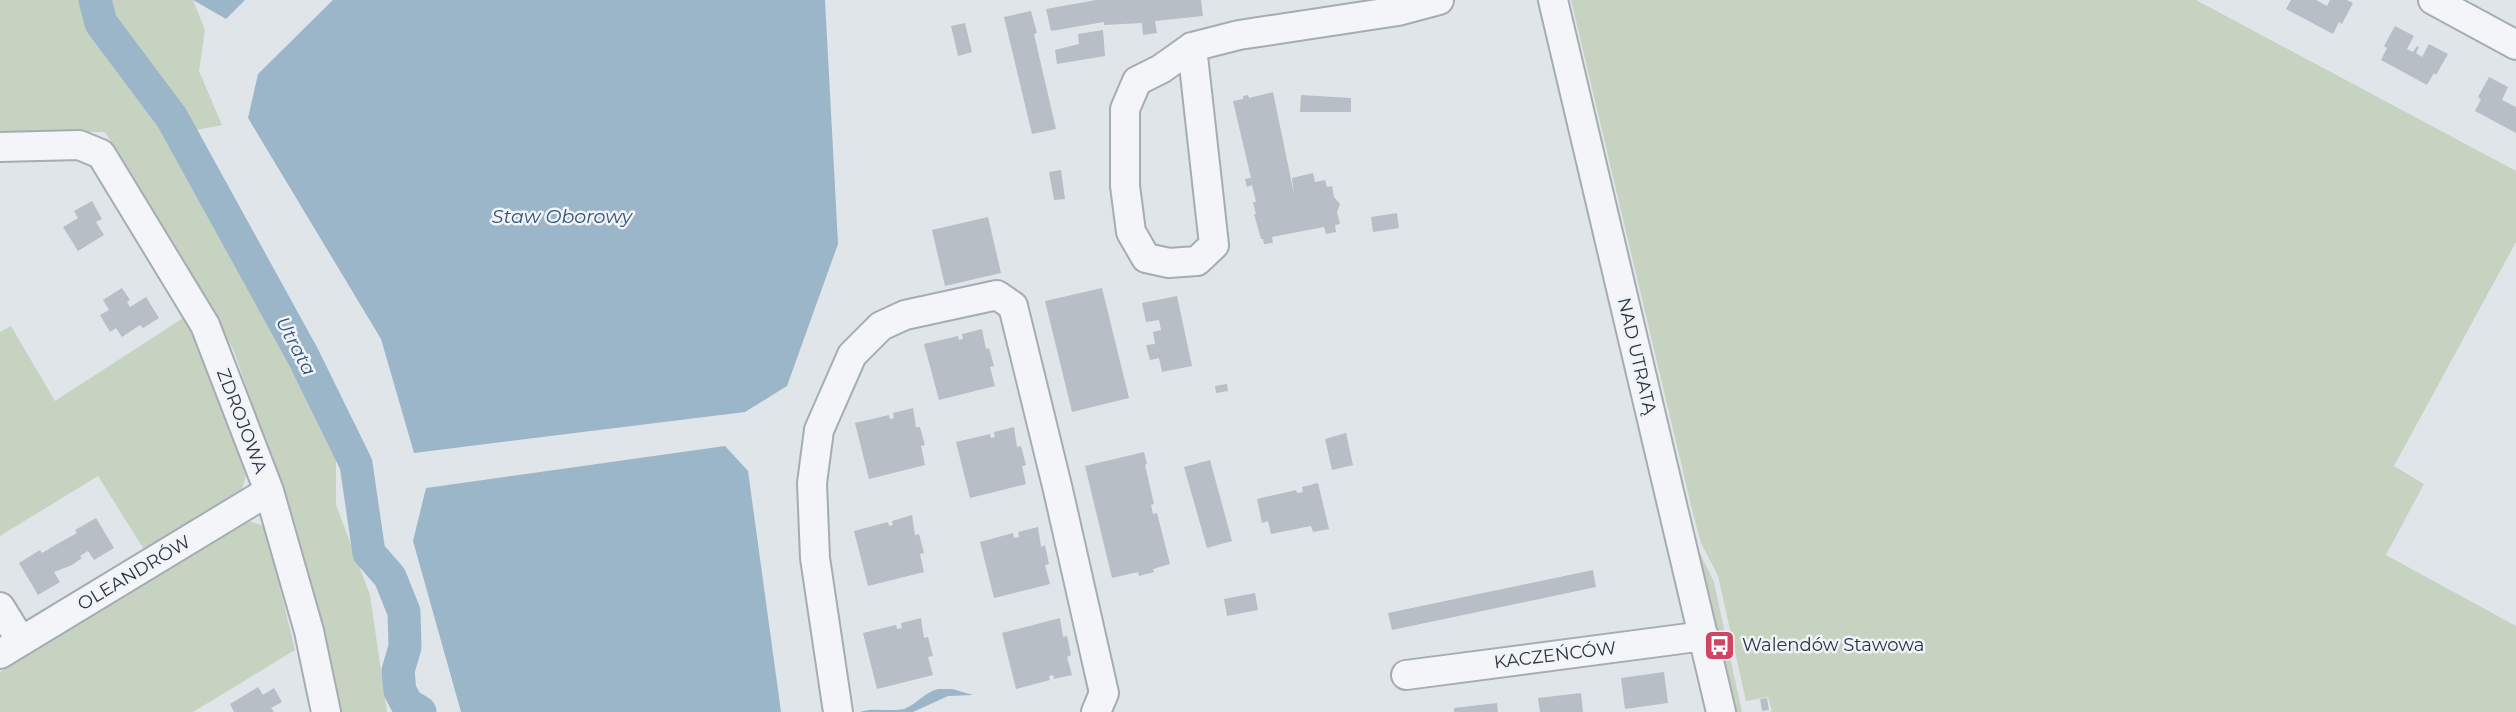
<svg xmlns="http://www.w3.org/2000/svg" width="2516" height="712" viewBox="0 0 2516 712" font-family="Montserrat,sans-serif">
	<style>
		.green { fill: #c7d3c1 }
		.water { fill: #9bb5c9 }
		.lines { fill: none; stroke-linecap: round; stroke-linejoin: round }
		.river { stroke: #9bb5c9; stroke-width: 33 }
		.building { fill: #b7bec6 }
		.minor-casing { stroke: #a5acb3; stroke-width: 32 }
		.minor { stroke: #f3f5f8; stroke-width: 28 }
		.labels { text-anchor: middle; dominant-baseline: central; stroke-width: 5; stroke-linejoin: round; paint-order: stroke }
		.street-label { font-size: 18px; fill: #293341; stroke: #f0f3f7 }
		.poi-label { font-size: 18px; fill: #293341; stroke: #f0f3f7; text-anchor: start }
		.water-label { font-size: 19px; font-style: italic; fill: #335575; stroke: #f0f3f7 }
	</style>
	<rect width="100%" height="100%" fill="#e0e5e9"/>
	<path class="green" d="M0,0h193l12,30 -6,41 23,54 -52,10 24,49 21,23 14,38 31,44 76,162v54l34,90 17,117h-50l-48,-197 -55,-164 -129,-219h-105z
		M1571,0h625l320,171v71l-122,224 30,18 -38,71 130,71v86h-749l5,-1 -4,-14 -22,4 -28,-125 -17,-33 -7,-25z
		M183,318l25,45 38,113 -6,19 -95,56 -47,-75 -98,60v-204l11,-6 44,75z
		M248,521l17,5 30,124 -102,62h-193v-40z
		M1693,539l21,43 28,130h-12l-11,-58 4,-1 -3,-13 -7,1z"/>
	<path class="water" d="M193,0h52l-19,19z
		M333,0h492l13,244 -51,142 -42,26 -331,41 -33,-114 -133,-221 10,-44z
		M725,446l23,25 33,241h-320l-48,-171 13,-53z
		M938,689h14l21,6 -25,1 -35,16h-53c13,-5 30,0 44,-3 13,-5 21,-17 34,-20z"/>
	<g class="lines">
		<path class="river" d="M95,0l6,23 71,95 131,238 53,108 13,89 21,24 14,35 1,35 -7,24 2,20 7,13 13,8"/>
	</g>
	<path class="building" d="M1096,0h105l2,16 -48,5 2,12 -14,2 -1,-12 -38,2v-3l-53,9 -5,-22z
		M2291,0h25l11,6 3,-6h17l6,3 -11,21 -3,-2 -6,12 -47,-25z
		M1031,11l6,22 -3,1 22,95 -24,5 -28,-117z
		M965,23l7,29 -14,4 -7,-30z
		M2395,26l19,10 -7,13 6,3 4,-6 2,1 -3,6 6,4 7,-13 19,10 -12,21 -2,-2 -7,12 -46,-25 6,-12 -3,-2z
		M1103,30l2,26 -48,8 -2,-14 24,-6 -1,-10z
		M2489,77l19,10 -6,13 14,7v26l-41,-22 6,-12 -3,-2z
		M1273,92l21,102 -2,-16 21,-5 2,9 10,-2 2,7 5,-1 2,11 6,7 -3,8 3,12 -5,1 1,7 -10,2 -2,-7 -52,10 1,6 -9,1 -1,-5h-2l-7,-25h2l-3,-12h3l-4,-17 -5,2 -2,-8 6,-1 -18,-77 10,-2v-3l5,-1 1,3z
		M1301,95l50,3v14h-51z
		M1061,170l4,29 -11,1 -5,-28z
		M92,201l10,18 -6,3 8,13 -26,16 -15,-24 15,-9 -4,-7z
		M1397,213l2,15 -26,4 -2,-15z
		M988,217l13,56 -56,13 -13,-56z
		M122,288l8,12 -3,2 3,5 16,-10 13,21 -16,10 -3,-3 -18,12 -6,-9 -6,4 -10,-17 9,-5 -6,-10z
		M1102,288l27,110 -57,14 -27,-111z
		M1177,296l15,70 -30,6 -3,-14 -9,2 -4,-15 9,-1 -2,-12 8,-2 -2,-10 -13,2 -4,-19z
		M982,329l4,20 3,-1 5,18 -4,1 5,19 -56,14 -15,-56 34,-8 1,4 4,-1 -1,-5z
		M1227,384l1,7 -12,2 -1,-7z
		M913,408l3,19h4l5,18 -4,1 4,19 -56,14 -14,-56 34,-8 1,4 4,-1 -1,-5z
		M1014,427l3,20 4,-1 5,19 -4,1 4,18 -56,14 -14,-56 34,-8 1,4 4,-1 -1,-5z
		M1346,433l7,32 -21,5 -7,-31z
		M1144,452l3,12 -2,1 9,39 -3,1 2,9 4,-1 13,51 -17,5 1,3 -15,4 -1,-4 -26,6 -27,-112z
		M1210,460l22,81 -25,7 -23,-81z
		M1318,483l11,46 -16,3 -2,-6 -40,8 -3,-13 -6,2 -5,-24 39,-9 1,3 6,-1 -1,-5z
		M912,515l3,20 4,-1 5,19 -4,1 4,18 -56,14 -14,-55 34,-9 1,4 4,-1 -1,-4z
		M96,518l18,30 -20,12 -6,-9 -8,5 2,2 -10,7 -18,7 6,10 -22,13 -19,-32 21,-13 2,3 17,-10 18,-10 -2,-3z
		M1038,527l3,20 4,-2 4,19 -4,1 5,19 -56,14 -14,-56 33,-9 1,5 5,-1 -1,-5z
		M1593,570l3,17 -204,43 -4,-17z
		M1255,593l3,17 -31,6 -3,-17z
		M921,618l3,20 4,-1 5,19 -5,1 5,18 -56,14 -14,-56 33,-8 1,4 5,-1 -1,-5z
		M1060,618l3,19 4,-1 4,19 -4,2 5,18 -18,4 -1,-4 -4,1 1,4 -34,9 -14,-56z
		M1664,672l4,31 -43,6 -4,-31z
		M258,687l5,8 11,-7 8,14 -11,6 3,4h-40l-4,-8z
		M1581,693l2,19h-43l-2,-14z
		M1767,698l2,12 -7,1 -2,-12z
		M1497,703l1,9h-44v-4z"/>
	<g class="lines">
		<defs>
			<path id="minor" d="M1553,0l168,712
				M2433,0l83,45
				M1192,47l22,198 -17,16 -28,2 -23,-5 -15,-26 -6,-46v-77l12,-28 24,-12 31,-22 47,-12 159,-24 41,-11
				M0,147l79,-2 22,9 104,171 64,166 40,140 17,81
				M0,607l21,34
				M0,654l269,-163
				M1406,675l298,-39
				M838,712l-23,-154 -3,-75 7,-53 33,-75 29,-29 24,-11 92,-20 16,11 45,184 46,203 -8,19"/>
		</defs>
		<use href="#minor" class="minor-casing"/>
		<use href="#minor" class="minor"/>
	</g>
	<defs>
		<symbol id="bus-square" viewBox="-11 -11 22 22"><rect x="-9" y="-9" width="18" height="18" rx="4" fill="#cf4564" stroke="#f0f3f7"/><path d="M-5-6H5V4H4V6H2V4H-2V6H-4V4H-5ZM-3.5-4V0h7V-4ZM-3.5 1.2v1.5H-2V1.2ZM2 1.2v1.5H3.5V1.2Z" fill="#fff"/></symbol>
	</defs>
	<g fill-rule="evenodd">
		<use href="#bus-square" x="1702" y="628" width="35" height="35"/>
	</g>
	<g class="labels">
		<g class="street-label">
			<text transform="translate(1637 356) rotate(77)">NAD UTRATĄ</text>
			<text transform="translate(242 421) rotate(69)">ZDROJOWA</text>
			<text transform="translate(134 573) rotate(-31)">OLEANDRÓW</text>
			<text transform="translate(1555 655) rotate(-7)">KACZEŃCÓW</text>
		</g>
		<g class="poi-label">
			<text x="1742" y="645">Walendów Stawowa</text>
		</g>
		<g class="water-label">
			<text x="562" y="216">Staw Oborowy</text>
			<text transform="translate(296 346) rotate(62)">Utrata</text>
		</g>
	</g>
</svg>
